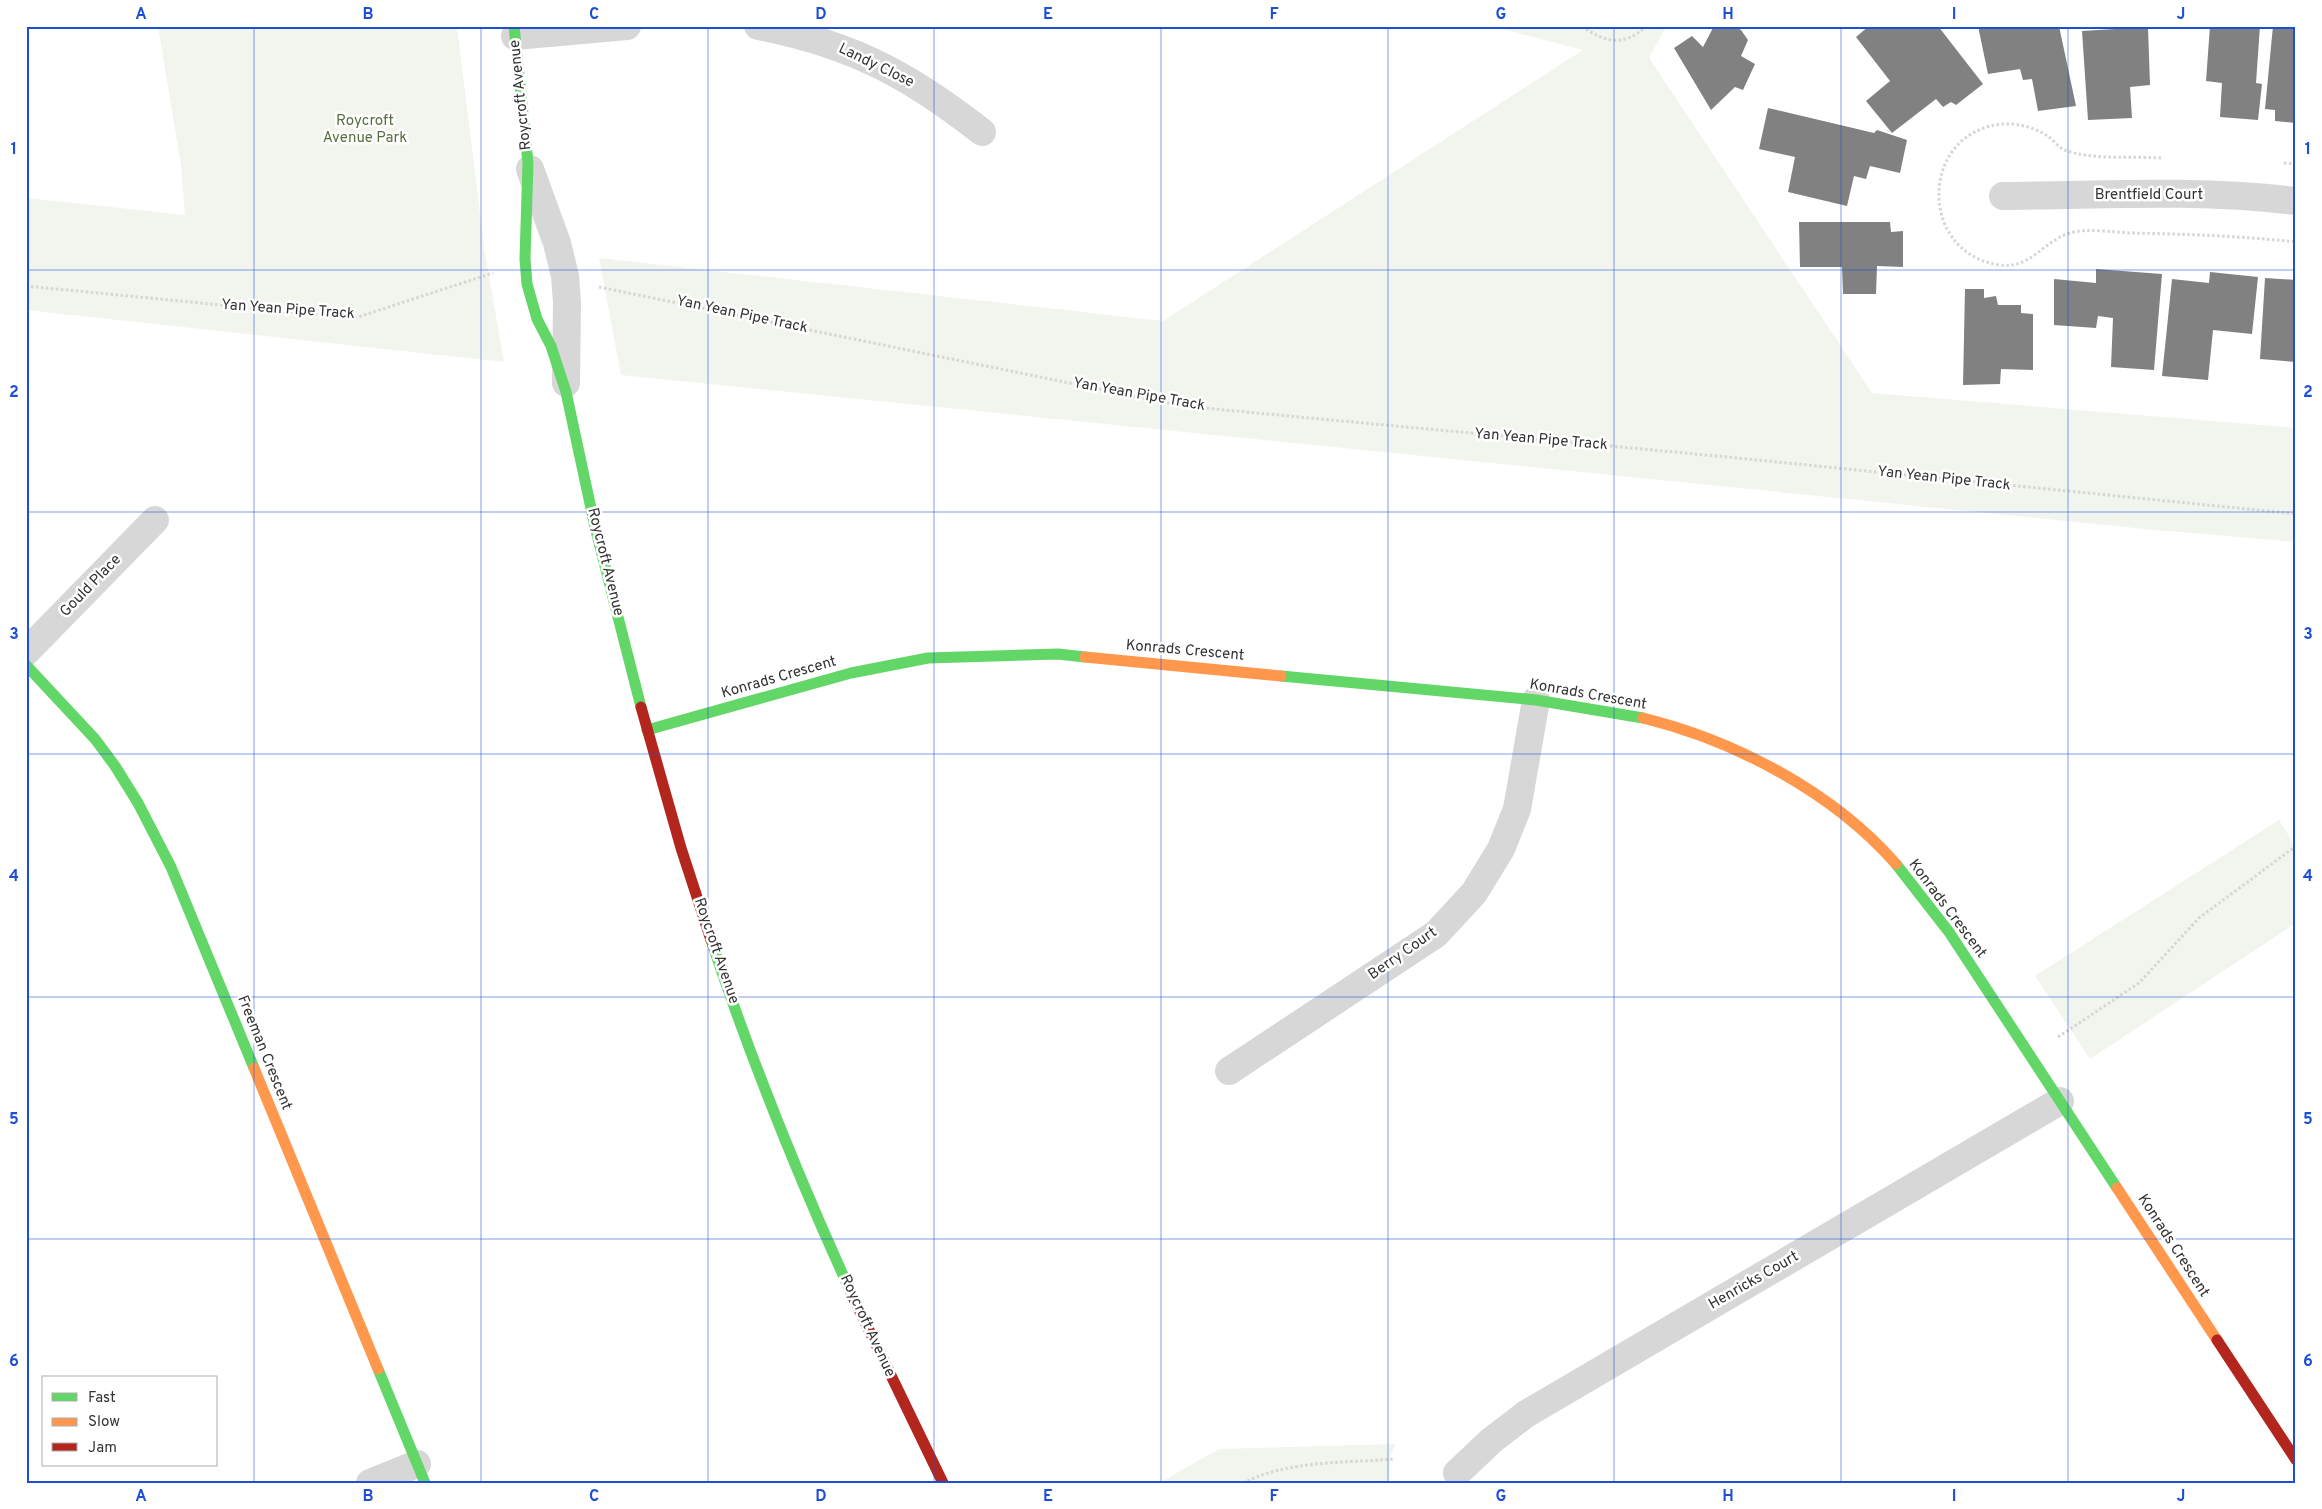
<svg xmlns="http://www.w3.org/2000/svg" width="2322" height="1509" viewBox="0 0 2322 1509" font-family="Overpass,sans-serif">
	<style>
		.green { fill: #f1f5ed }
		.building { fill: #818181 }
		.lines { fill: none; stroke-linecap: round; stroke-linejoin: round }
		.path { stroke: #d6d6d6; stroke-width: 3; stroke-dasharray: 2.5 2.5; stroke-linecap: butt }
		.street { stroke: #d7d7d7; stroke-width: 28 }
		.fast { stroke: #63d668; stroke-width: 11 }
		.slow { stroke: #ff974d; stroke-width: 11 }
		.jam { stroke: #b3261e; stroke-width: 11 }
		.grid { fill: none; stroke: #1d4ed8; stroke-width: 1; stroke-opacity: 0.55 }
		.labels { text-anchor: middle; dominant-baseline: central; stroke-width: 5; stroke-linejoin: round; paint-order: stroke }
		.street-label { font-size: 15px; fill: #333; stroke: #fff }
		.park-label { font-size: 15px; fill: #56703f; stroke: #fff }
		.neatline { fill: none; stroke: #1d4ed8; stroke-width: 2 }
		.grid-label { font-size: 16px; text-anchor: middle; font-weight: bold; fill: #1d4ed8 }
	</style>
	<rect width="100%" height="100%" fill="#fff"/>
	<path class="green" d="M158,26h299l27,221 20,115 -478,-52v-112l159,17 -4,-50z
		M1491,26h175l-17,32 223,335 424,35v114l-151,-13 -1524,-154 -22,-117 564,63 420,-271z
		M2279,820l17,27v76l-206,136 -55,-83z
		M1396,1444l-6,13 -1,26h-230l60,-34z"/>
	<path class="building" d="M1714,26h21l6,4 7,10 -7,16 14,8 -12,26 -8,-3 -24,23 -37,-62 18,-12 11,11z
		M1869,26h69l45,58 -27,21 -5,-3 -8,5 -7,-8 -44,34 -26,-32 24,-20 -34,-44z
		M1978,26h81l17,80 -38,5 -6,-32 -9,1 -3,-11 -32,5z
		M2210,26h50l-4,57 6,1 -4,36 -38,-3 2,-34 -16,-2z
		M2273,26h23v97l-21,-2v-11l-10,-1z
		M2148,27l2,58 -20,2 2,31 -44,2 -6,-89z
		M1768,108l106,25 3,-3 30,10 -7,33 -30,-7 -4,13 -12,-3 -7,30 -59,-14 7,-35 -36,-8z
		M1799,222h91l1,10 12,-1v36l-26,-1 -1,28h-33l-1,-27h-42z
		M2096,269l66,5 -8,96 -43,-3 2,-49 -15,-2 -2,12 -42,-3v-46l42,4z
		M2210,272l48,5 -6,57 -39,-4 -5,50 -46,-4 10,-97 37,4z
		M2265,278l31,2v82l-36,-3z
		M1965,289h19v9l12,-2 2,9h23v8l12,1v56l-32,-1 -1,15 -37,1z"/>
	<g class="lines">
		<path class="path" d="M1582,26c23,17 43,21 64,0
			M2161,158c-31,-2 -65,2 -94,-7 -7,-2 -12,-9 -18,-14 -12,-9 -31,-14 -46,-13 -84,7 -86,130 -3,141 31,4 43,-24 70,-32 15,-5 44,-1 60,0 56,1 110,3 166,9
			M2284,163l12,1
			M26,286l329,32 138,-45
			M599,287l583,119 556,52 558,56
			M2058,1037l81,-54 60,-65 97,-72
			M1243,1483c45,-23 103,-20 152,-24"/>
		<path class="street" d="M758,26c93,18 150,48 224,106
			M515,36l112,-10
			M530,169l27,74 8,33 2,26 -1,81
			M2003,196c97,-1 196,-7 293,5
			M26,652l129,-132
			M1229,1071l207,-137 38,-41 27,-44 16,-40 19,-109
			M1457,1473l35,-33 34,-26 534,-313
			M370,1483l47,-19"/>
		<path class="fast" d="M514,26l14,137 -3,96 2,25 10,35 14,27 15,46 29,135 46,180
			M26,665l69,74 20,27 23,37 33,64 83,201
			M1281,676l255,24 107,18
			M647,730l204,-57 77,-15 130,-4 27,3
			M1896,864l53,68 168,256
			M711,940c41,122 89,242 143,359
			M378,1369l47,114"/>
		<path class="slow" d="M1085,657l196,19
			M1643,718c93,23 190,74 253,146
			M254,1068l124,301
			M2117,1188l100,152"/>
		<path class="jam" d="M641,707l40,141 30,92
			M854,1299l89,184
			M2217,1340l79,120"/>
	</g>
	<path class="grid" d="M254,26v1457M481,26v1457M708,26v1457M934,26v1457M1161,26v1457M1388,26v1457M1614,26v1457M1841,26v1457M2068,26v1457M26,270h2270M26,512h2270M26,754h2270M26,997h2270M26,1239h2270"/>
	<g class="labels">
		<g class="street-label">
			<text transform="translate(876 66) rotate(26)">Landy Close</text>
			<text transform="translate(521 95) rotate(-96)">Roycroft Avenue</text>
			<text x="2149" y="195">Brentfield Court</text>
			<text transform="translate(288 310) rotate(4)">Yan Yean Pipe Track</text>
			<text transform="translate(742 315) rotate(12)">Yan Yean Pipe Track</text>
			<text transform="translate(1139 395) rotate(10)">Yan Yean Pipe Track</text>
			<text transform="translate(1541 440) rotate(5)">Yan Yean Pipe Track</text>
			<text transform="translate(1944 479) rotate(6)">Yan Yean Pipe Track</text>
			<text transform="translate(605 562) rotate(76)">Roycroft Avenue</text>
			<text transform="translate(91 586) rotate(-46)">Gould Place</text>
			<text transform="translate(1185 651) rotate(5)">Konrads Crescent</text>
			<text transform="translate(779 678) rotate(-16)">Konrads Crescent</text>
			<text transform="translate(1588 695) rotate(10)">Konrads Crescent</text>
			<text transform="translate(1947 909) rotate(53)">Konrads Crescent</text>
			<text transform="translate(716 951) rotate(71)">Roycroft Avenue</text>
			<text transform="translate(1403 954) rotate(-35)">Berry Court</text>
			<text transform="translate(264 1053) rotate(68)">Freeman Crescent</text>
			<text transform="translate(2173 1246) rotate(57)">Konrads Crescent</text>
			<text transform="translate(1754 1281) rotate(-30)">Henricks Court</text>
			<text transform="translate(867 1326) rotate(65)">Roycroft Avenue</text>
		</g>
		<g class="park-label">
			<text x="365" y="121">Roycroft<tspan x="365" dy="17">Avenue Park</tspan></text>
		</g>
	</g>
	<rect width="2322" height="1509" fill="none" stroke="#ffffff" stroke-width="55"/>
	<rect x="42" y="1376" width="175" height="90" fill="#ffffff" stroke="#adadad"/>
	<rect x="52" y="1393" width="25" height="8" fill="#63d668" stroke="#adadad"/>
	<text x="88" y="1402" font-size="15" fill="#333333">Fast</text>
	<rect x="52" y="1418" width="25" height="8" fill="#ff974d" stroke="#adadad"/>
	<text x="88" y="1426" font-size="15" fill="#333333">Slow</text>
	<rect x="52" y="1443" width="25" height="8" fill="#b3261e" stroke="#adadad"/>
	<text x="88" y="1452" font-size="15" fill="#333333">Jam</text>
	<rect x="28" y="28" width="2266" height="1454" class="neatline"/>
	<g class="grid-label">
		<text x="141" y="19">A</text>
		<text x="368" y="19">B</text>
		<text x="594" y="19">C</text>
		<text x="821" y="19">D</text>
		<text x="1048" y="19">E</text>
		<text x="1274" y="19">F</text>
		<text x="1501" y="19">G</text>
		<text x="1728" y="19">H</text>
		<text x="1954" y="19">I</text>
		<text x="2181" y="19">J</text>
		<text x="14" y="154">1</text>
		<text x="2308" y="154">1</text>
		<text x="14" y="397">2</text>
		<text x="2308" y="397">2</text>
		<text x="14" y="639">3</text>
		<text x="2308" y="639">3</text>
		<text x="14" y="881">4</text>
		<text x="2308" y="881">4</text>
		<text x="14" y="1124">5</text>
		<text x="2308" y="1124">5</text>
		<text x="14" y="1366">6</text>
		<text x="2308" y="1366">6</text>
		<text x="141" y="1501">A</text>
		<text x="368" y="1501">B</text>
		<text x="594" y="1501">C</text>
		<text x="821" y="1501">D</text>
		<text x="1048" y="1501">E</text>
		<text x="1274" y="1501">F</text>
		<text x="1501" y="1501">G</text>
		<text x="1728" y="1501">H</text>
		<text x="1954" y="1501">I</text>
		<text x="2181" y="1501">J</text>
	</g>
</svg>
